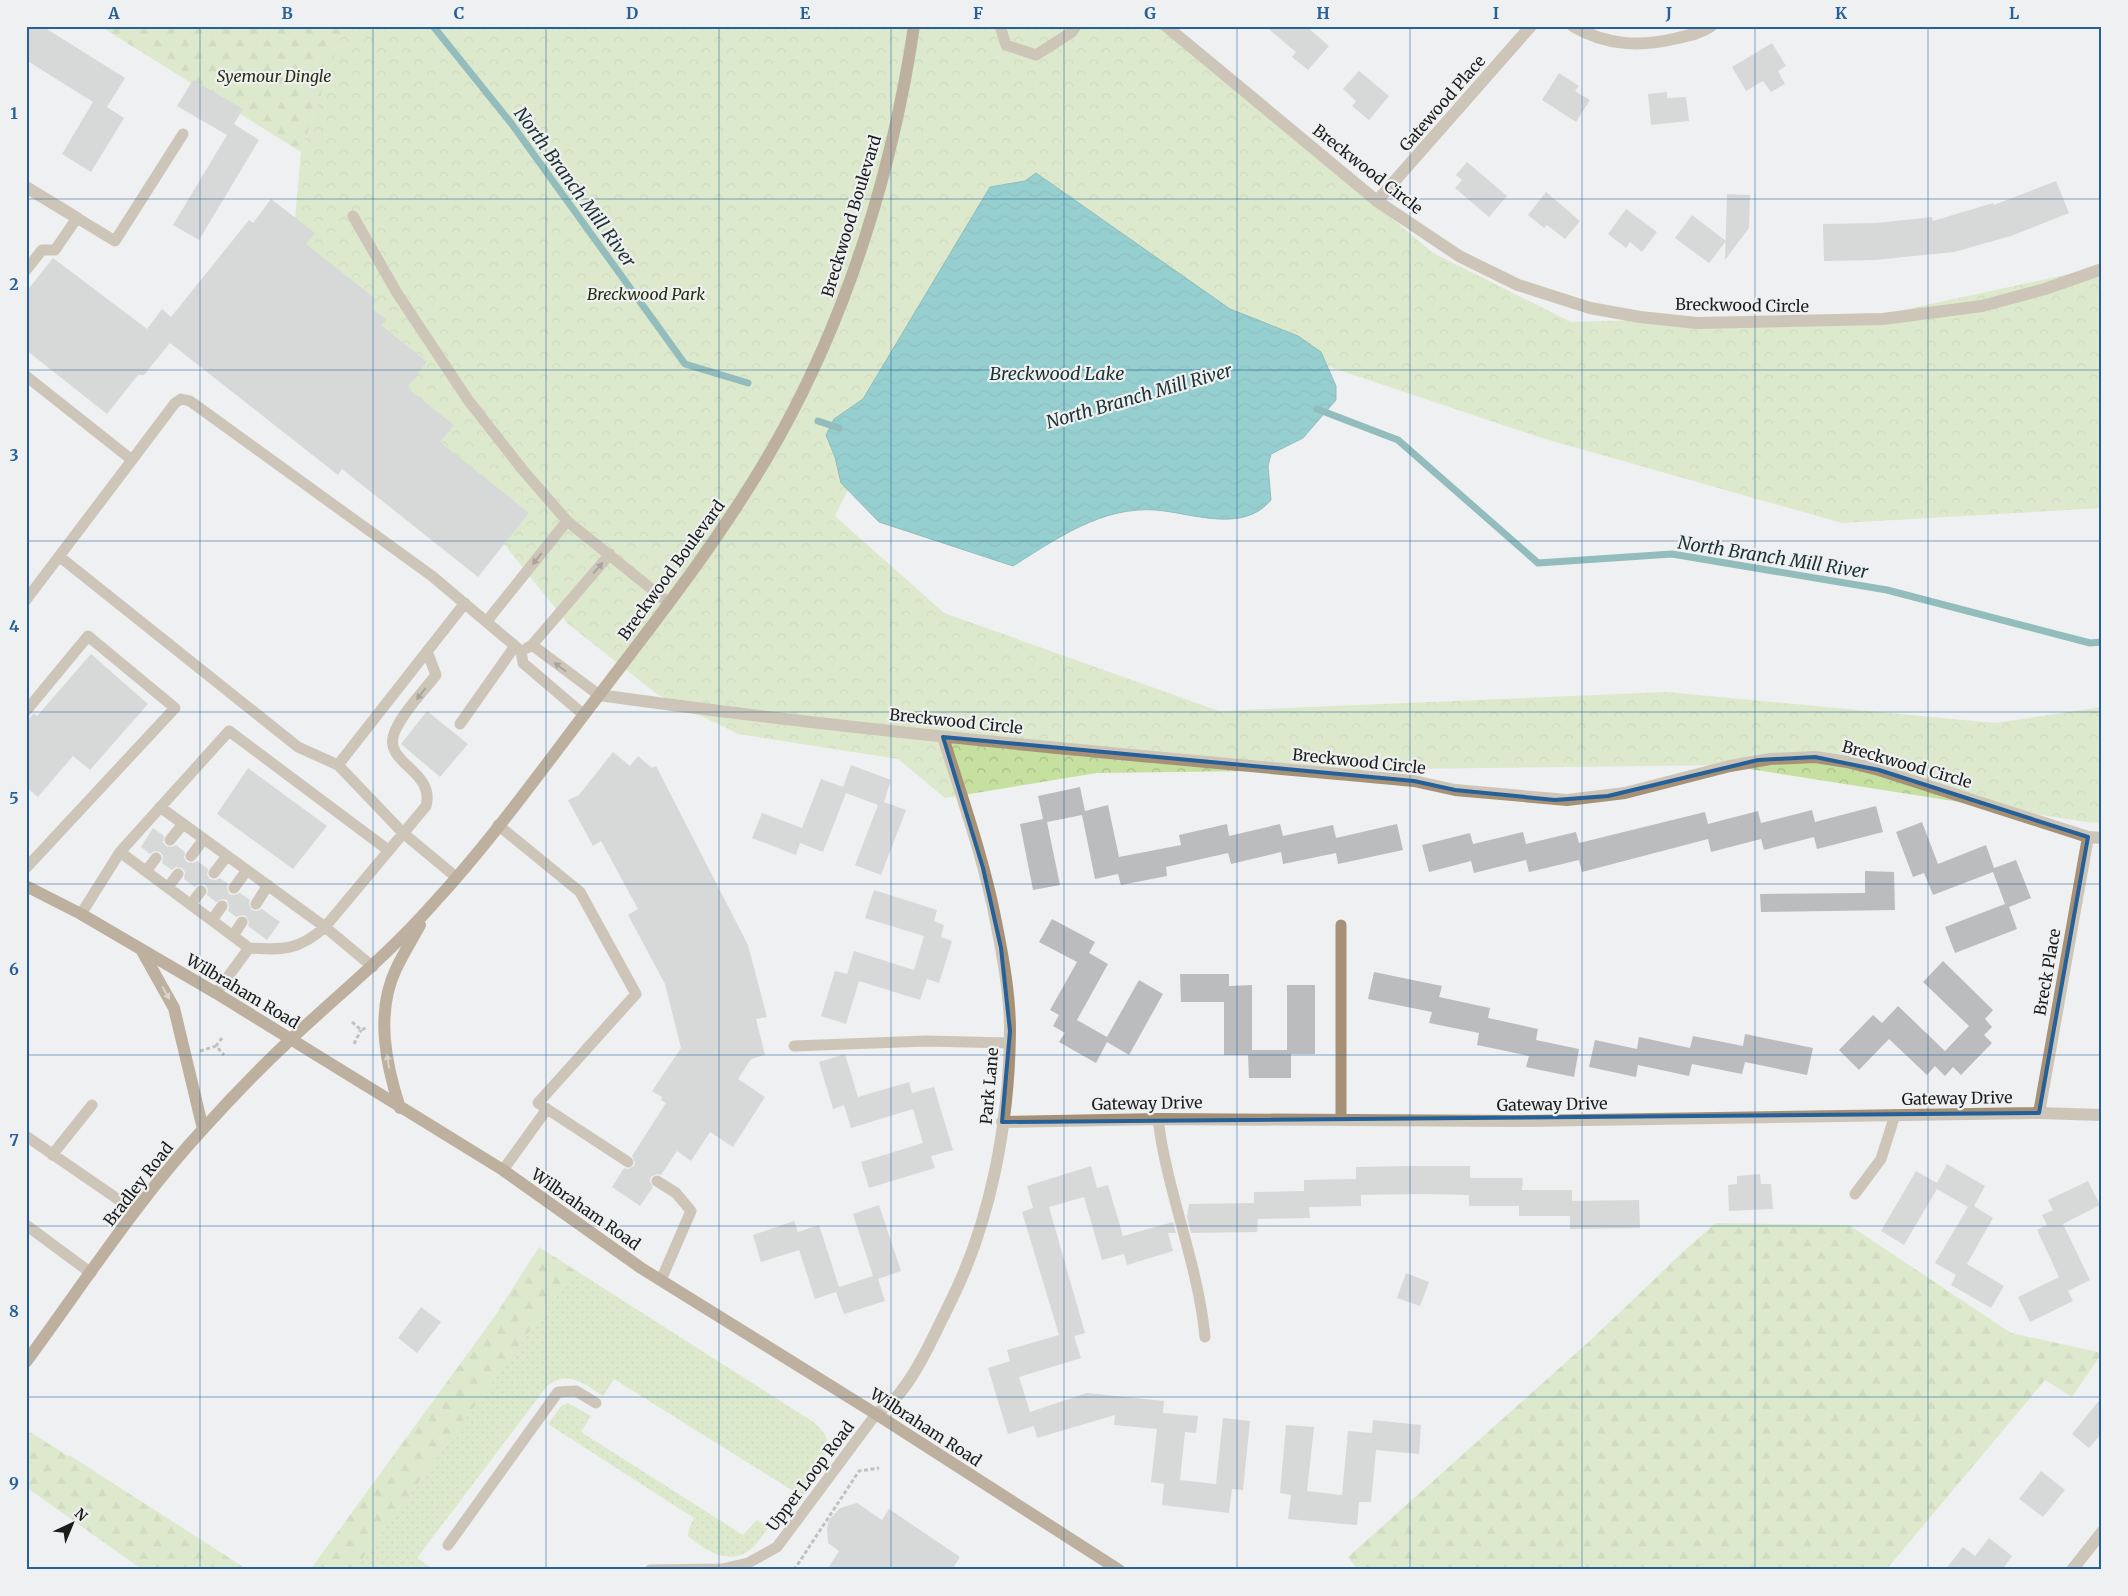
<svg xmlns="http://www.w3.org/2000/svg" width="2128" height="1596" viewBox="0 0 2128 1596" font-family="Merriweather,serif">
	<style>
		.grass { fill: url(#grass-dots) }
		.forest { fill: url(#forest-firs) }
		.park { fill: url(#park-crowns) }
		.water { fill: url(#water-waves); stroke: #247d7e }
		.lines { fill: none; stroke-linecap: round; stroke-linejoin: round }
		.stream { stroke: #247d7e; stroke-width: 7 }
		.building { fill: #bbbcbd }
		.path { stroke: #878888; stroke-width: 3; stroke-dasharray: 4 2.5; stroke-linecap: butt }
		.service { stroke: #a79176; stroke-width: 11 }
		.minor { stroke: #a79176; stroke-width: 12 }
		.tertiary { stroke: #a79176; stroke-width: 12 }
		.secondary { stroke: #83633a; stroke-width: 12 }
		.oneway { fill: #534b40 }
		.oneway2 { fill: #beb19f }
		.marked { fill: none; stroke: #256198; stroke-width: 4; stroke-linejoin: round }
		.grid { fill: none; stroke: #256198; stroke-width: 1; stroke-opacity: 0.55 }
		.labels { text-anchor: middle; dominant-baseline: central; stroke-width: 4.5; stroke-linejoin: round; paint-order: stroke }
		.park-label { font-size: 16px; font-style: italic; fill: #232e0e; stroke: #eff0f1 }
		.street-label { font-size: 16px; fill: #1b1c1c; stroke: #eff0f1 }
		.water-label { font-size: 18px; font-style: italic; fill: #1d3232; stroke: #eff0f1 }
		.neatline { fill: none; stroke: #256198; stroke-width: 2 }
		.grid-label { font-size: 16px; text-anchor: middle; font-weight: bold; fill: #256198 }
	</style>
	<defs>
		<pattern id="grass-dots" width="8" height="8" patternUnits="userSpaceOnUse" patternTransform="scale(1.25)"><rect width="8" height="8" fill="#c6e09f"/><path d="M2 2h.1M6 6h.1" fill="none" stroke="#aac088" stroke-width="1.8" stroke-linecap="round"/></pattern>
		<pattern id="forest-firs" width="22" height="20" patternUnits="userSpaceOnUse" patternTransform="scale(1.25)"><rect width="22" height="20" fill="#c6e09f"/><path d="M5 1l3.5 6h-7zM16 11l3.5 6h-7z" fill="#aac088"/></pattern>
		<pattern id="park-crowns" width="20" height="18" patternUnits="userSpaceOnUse" patternTransform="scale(1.25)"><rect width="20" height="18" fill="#c6e09f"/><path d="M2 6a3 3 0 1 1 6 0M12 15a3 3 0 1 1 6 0" fill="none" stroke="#aac088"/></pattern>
		<pattern id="water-waves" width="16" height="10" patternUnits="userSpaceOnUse" patternTransform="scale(1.25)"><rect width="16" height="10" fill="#28a6a8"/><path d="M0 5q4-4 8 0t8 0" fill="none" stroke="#228688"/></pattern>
	</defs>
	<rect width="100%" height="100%" fill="#eff0f1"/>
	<path class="grass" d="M575,1270l237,151c4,3 8,7 11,11 14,18 -10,50 -20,65l-189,-118 -11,17c-20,-13 -35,-26 -56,-10l-130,172 17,12h-80z
		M568,1403l23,13 -10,16 162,103 14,-15 11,8c-5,7 -10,15 -17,21 -21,18 -46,1 -63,-13l1,-8 5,-10 -146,-94 13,-18z"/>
	<path class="forest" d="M100,26h245l-44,126z
		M1716,1223l133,2 162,108 91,20 -30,44 -27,-17 -159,190h-528l-10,-13 245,-219 94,-90z
		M539,1247l36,23 -221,300h-44l185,-254z
		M30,1432l38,24 1,-1 179,115h-105l-117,-83v-50z"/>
	<path class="park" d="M345,26h820l268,227 138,69 318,-9 213,-46v241l-260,15 -300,-85 -513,-172 -107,74 -87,176 109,97 275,98 448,-19 328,31 107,-16v116l-16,-1 -362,-57 -627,8 -152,25 -47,-39 -160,-25 -81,-40 -89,-70 -278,-347 11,-125z"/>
	<path class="water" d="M1036,173l194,136 68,27 23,16 15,34v14l-33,38 -32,16 -3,12 3,34c-28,34 -79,13 -115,10 -54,-4 -100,29 -143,56l-134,-44 -38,-39 -6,-26 -9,-22 8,-16 29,-20 127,-212 35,-6z"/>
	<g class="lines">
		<path class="stream" d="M433,26l78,97 174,241 63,19
			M1317,409l81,31 140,123 134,-9 215,36 203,53 12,-1
			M818,421l21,7"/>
	</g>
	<path class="building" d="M26,26h16l83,52 -18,29 17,11 -33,54 -29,-18 31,-52 -67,-42z
		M1265,26h41l23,20 -21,24 -16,-13 4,-5z
		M1772,43l14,23 -8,5 7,13 -14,8 -8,-11 -17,10 -14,-24z
		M1359,71l30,25 -20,24 -17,-14 4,-5 -13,-12z
		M1559,73l20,13 -4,5 15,9 -14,22 -34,-22z
		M193,80l50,29 -9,15 25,16 -60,100 -26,-15 54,-90 -50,-29z
		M1667,92v6l19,-1 3,24 -38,4 -3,-31z
		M1467,162l40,34 -18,21 -34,-29 7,-8 -6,-5z
		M2056,181l13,32 -58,23 -57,16 -79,8 -51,1 -1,-37 54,-1 55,-6 1,4 60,-18 1,2z
		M1546,192l34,29 -15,18 -18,-14 -3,3 -16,-13z
		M1727,194l23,1 -1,33 -24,32z
		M271,199l44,34 -9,11 71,56 -6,8 15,11 -5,6 46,37 -20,26 47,37 -14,17 89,71 -51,64 -136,-108 -4,6 -168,-132 -26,32h-6l-31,39 -81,-64v-58l27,-34 94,71 15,-20 9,8 78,-97 4,3z
		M1626,209l31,23 -15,20 -12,-10 -4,6 -18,-14z
		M1692,215l34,26 -17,22 -34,-25z
		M91,654l57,50 -58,66 -17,-14 -35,41 -12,-10v-65l8,-9 3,3z
		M427,711l41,33 -28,33 -39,-33z
		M613,752l17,14 8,-10 14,12 4,-2 92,179 19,72 -11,2 9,36 -14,4 -13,20 27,18 -32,50 -23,-15 -19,29 -14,-10 -16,24 -4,-1 -6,3 -1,4 3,6 -13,19 -28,-19 12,-19 4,1 6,-3 1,-4 -3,-6 34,-53 -5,-3 1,-3 -10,-6 29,-43 -16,-64 -37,-69 10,-6 -37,-68 -8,5 -25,-46 11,-5z
		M851,765l40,15 -7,22 22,8 -25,65 -26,-10 23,-60 -32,-12 -23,59 -23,-9 -4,12 -44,-17 10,-25 40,15 19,-49 22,8z
		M248,768l79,58 -34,43 -76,-55z
		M1080,787l5,24 23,-6 11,52 62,-12 -2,-10 48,-11 2,12 51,-12 3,12 50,-11 3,13 61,-14 6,26 -65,14 -2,-11 -53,11 -2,-12 -50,12 -3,-11 -62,14 1,9 -46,9 -3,-11 -23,5 -13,-64 -35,7 13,63 -27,5 -13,-66 23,-5 -5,-23z
		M1876,806l7,26 -66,17 -3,-12 -50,13 -3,-11 -50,13 -3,-13 -126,33 -3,-12 -50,12 -3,-12 -52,13 -3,-12 -42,11 -7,-27 48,-12 3,11 50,-12 3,12 50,-12 3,11 126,-31 3,12 50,-13 3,12 51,-13 3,12z
		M1922,822l16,42 48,-19 8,23 22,-8 15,38 -22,9 8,22 -62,24 -10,-26 60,-23 -12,-32 -60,23 -9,-22 -11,4 -17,-45z
		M153,828l11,8 -1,6 3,4 6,1 4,-2 9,7 -1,6 3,4 6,1 4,-2 11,8 -1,6 3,4 6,1 4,-2 8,6 -1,4 2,6 5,1 6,-2 10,7 -1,4 3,6 4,1 6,-2 18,13 -13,18 -19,-14 1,-4 -3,-6 -4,-1 -6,2 -8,-6 1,-5 -2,-6 -5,-1 -6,3 -9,-7 1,-6 -3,-4 -6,-1 -4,3 -11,-8 1,-7 -3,-4 -6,-1 -4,3 -10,-7 1,-7 -3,-4 -6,-1 -4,3 -9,-7z
		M1865,871l29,1 1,38 -134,2 -1,-18 105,-1z
		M874,890l63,20 -3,11 10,4 -3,12 11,4 -13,42 -12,-4 -7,21 -61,-19 -13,43 -25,-8 14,-45 12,3 7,-23 60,19 10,-34 -59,-18z
		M1052,919l43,23 -6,11 19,11 -31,56 30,17 32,-57 24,14 -34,61 -22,-13 -11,21 -37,-21 6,-9 -12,-7 6,-11 -9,-5 27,-48 -38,-20z
		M1943,961l50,49 -8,9 7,8 -8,8 8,8 -31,32 -8,-8 -8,9 -10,-10 -8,9 -38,-36 -30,31 -20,-20 34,-35 9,8 16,-17 47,45 24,-25 -46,-44z
		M1374,972l68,14 -3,11 51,11 -2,10 50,11 -2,11 43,9 -5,28 -48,-10 3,-11 -52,-11 2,-12 -50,-10 3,-11 -64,-13z
		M1180,974h49v12l23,-1v65h35v-65h28v69h-24v24h-42l-1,-23h-24v-53h-43z
		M1745,1034l68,14 -6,27 -62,-13 -3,12 -50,-10 -3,12 -51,-11 -2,12 -47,-10 6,-27 42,9 2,-12 51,11 3,-12 50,10z
		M845,1054l13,43 51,-15 3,11 22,-6 19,63 -22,6 4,12 -66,20 -8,-26 62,-19 -10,-34 -62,19 -7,-23 -11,4 -14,-47z
		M1947,1164l38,22 -11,20 19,12 -26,46 37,22 -13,22 -40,-23 5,-10 -21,-12 33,-56 -31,-18 -33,56 -23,-14 35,-60 21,12z
		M1091,1166l6,22 11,-3 15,51 50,-14 3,11h-8l5,18 -46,14 -3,-11 -22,6 -18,-63 -35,10 36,126 -11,3 7,22 -62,19 11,35 57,-19 77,8 -1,12 35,3 -2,17 -11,-1 -5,48 36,4 7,-66 27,3 -7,69 -11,-1 -3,24 -67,-8 2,-21 -13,-2 6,-53 -43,-4 1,-10 -78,23 -3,-12 -26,8 -20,-66 22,-7 -3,-11 52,-15 -37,-123 11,-4 -6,-22z
		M1409,1166h61v12h53l-1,12h50v11l67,-1 1,28 -70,1v-13h-51v-10h-50v-11l-48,-1 -60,1v11l-52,1 1,11 -52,1 -1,13 -66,1 -4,-16 2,-13 65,-1v-11l50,-1v-11l52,-1v-12z
		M1760,1174l1,10h10l2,25 -44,2 -1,-26 9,-1v-8z
		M2088,1181l12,24 -37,19 27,56 -22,11 5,10 -43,21 -12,-25 41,-20 -22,-47 10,-5 -5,-10 11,-5 -5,-10z
		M879,1205l22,66 -23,8 7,22 -41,13 -8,-22 -21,7 -16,-49 -38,12 -8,-27 41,-14 4,11 21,-7 20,62 34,-11 -20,-62z
		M1406,1273l23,9 -9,24 -23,-8z
		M421,1307l20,15 -24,31 -19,-15z
		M2102,1397v36l-13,15 -17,-14z
		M1373,1420l48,5 -2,29 -43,-4 -5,52h-12l-2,23 -69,-6 3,-24 -11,-2 6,-68 28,2 -7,64 35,4 6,-64 24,2z
		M2041,1471l24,19 -22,27 -24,-18z
		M857,1503l25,17 7,-11 71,48 -8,13h-125l12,-19 -11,-8 -1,-15 2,-8 11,-12z
		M1989,1538l23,18 -10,14h-57l18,-23 12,9z"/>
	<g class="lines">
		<path class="path" d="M352,1022l9,8 7,-3
			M222,1038l-6,8 8,9
			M354,1044l7,-14
			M200,1051l16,-5
			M794,1570l65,-99 20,-3"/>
		<path class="service" d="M1000,26l6,19 30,10 36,-23 4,-6
			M353,216l44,77 71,107 54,69 45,52 102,82
			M26,270l16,-20h13l22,-32 38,23 68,-107
			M26,376l106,84 -106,140
			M132,460l43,-57 6,-4 9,2 242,175 89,75 2,12 61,52
			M60,557l238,190 40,18 65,68 53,44
			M487,621l80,-100
			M532,645l78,-91
			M527,648l5,-3 67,50
			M26,711l62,-75 87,72 -149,160
			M460,724l55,-78
			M338,765l127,-162
			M160,807l165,120 101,-121c10,-36 -46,-43 -31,-75 9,-20 27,-38 41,-56l-9,-24
			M498,825l82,67 56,102 -98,109 9,6 -44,61
			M170,840l13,-16
			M191,856l13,-17
			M146,871l10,-13
			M214,873l13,-17
			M168,887l10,-13
			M234,888l13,-18
			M191,904l10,-13
			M256,904l12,-19
			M81,914l39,-62
			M212,920l10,-14
			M233,936l9,-14
			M249,948l-129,-96 109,-121 159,119
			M216,993l33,-45c34,2 49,3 76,-21l48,40
			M794,1046l132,-5 83,2
			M547,1109l81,53
			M1158,1119c9,74 40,144 47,218
			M1341,1120v-195
			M26,1136l109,75
			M52,1155l40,-50
			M657,1181l19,12 15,18 -30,69
			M1855,1194l26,-35 14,-44
			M26,1225l65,48
			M448,1545l110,-153 18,-1 20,12
			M650,1570l72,-1 26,-6 29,-16 99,-133"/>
		<path class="minor" d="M1573,26c34,20 68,21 105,12 12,-3 23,-5 33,-12
			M26,187l51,31
			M1377,201l154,-175
			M599,695c270,38 543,61 815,86l41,9 112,10 58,-7 105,-27 40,-7 45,-2 32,5 32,8 209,67 14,1
			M2039,1113l49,-276
			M1002,1122l156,-3 359,2 522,-8 63,2
			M876,1414c7,-6 17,-12 23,-20 20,-24 36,-61 50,-89 42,-83 60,-181 61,-274 0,-36 -7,-74 -14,-109 -12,-63 -34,-124 -53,-185
			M2072,1570l30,-38"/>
		<path class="tertiary" d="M1166,26l211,175 82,55 59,29 72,23 50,9 57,6 186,-4 99,-13 63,-17 57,-20"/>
		<path class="secondary" d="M26,886l55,28 135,79 287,177 138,98 235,146 243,156
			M142,951l32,57 29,121
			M400,1108c-14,-43 -25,-95 -4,-139 7,-15 16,-29 24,-44
			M26,1362c58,-79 112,-163 179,-235 27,-30 56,-60 86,-88 48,-45 98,-85 142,-135 59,-64 110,-136 163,-205 65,-85 131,-169 183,-262 70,-126 114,-269 135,-411"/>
	</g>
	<defs><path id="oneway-solid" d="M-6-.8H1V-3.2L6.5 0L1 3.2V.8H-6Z" transform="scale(1.25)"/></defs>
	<g class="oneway">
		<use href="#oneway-solid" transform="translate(537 559) rotate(129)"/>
		<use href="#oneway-solid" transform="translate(598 568) rotate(-49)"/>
		<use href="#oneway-solid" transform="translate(560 667) rotate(-143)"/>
		<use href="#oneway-solid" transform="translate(421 694) rotate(128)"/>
	</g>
	<g class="oneway2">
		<use href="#oneway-solid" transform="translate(166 993) rotate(61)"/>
		<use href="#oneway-solid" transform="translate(388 1061) rotate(-99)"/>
	</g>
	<path d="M0 0H2128V1596H0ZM943,737l471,44 41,9 100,10 53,-4 150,-36 57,-3 64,13 209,67 -49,276 -1037,9 8,-91 -9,-83 -18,-80z" fill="#eff0f1" fill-opacity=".55" fill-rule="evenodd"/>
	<path class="marked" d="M943,737l471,44 41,9 100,10 53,-4 150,-36 57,-3 64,13 209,67 -49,276 -1037,9 8,-91 -9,-83 -18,-80z"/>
	<path class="grid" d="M200,26v1544M373,26v1544M546,26v1544M719,26v1544M891,26v1544M1064,26v1544M1237,26v1544M1410,26v1544M1582,26v1544M1755,26v1544M1928,26v1544M26,199h2076M26,370h2076M26,541h2076M26,712h2076M26,884h2076M26,1055h2076M26,1226h2076M26,1397h2076"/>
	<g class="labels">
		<g class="park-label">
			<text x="274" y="76">Syemour Dingle</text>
			<text x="646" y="294">Breckwood Park</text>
		</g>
		<g class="street-label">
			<text transform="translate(1442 103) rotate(-49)">Gatewood Place</text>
			<text transform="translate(1368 169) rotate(38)">Breckwood Circle</text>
			<text transform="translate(851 216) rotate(-73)">Breckwood Boulevard</text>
			<text transform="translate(1742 305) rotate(1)">Breckwood Circle</text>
			<text transform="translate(671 570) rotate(-54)">Breckwood Boulevard</text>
			<text transform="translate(956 721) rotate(6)">Breckwood Circle</text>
			<text transform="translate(1359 761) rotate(6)">Breckwood Circle</text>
			<text transform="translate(1907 764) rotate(16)">Breckwood Circle</text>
			<text transform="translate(2047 972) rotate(-80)">Breck Place</text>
			<text transform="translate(243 991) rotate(31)">Wilbraham Road</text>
			<text transform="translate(989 1086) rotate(-85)">Park Lane</text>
			<text transform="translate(1957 1098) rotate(-1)">Gateway Drive</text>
			<text transform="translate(1147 1103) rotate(-1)">Gateway Drive</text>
			<text transform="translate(1552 1104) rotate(-1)">Gateway Drive</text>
			<text transform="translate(138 1184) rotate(-52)">Bradley Road</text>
			<text transform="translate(586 1209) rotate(35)">Wilbraham Road</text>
			<text transform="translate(926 1427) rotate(33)">Wilbraham Road</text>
			<text transform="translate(810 1476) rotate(-53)">Upper Loop Road</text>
		</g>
		<g class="water-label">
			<text transform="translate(575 187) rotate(54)">North Branch Mill River</text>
			<text x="1057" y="373">Breckwood Lake</text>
			<text transform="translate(1139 396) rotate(-16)">North Branch Mill River</text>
			<text transform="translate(1773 557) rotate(9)">North Branch Mill River</text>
		</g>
	</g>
	<rect width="2128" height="1596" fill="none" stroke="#eff0f1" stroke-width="55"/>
	<g transform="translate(72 1524) rotate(44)" stroke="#eff0f1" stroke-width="4" paint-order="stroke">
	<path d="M0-4L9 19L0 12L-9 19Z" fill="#1b1c1c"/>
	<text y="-8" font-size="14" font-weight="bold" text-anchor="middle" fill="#1b1c1c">N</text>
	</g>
	<rect x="28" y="28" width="2072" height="1540" class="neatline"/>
	<g class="grid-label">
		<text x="114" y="19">A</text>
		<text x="287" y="19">B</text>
		<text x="459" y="19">C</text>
		<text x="632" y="19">D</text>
		<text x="805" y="19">E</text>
		<text x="978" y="19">F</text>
		<text x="1150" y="19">G</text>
		<text x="1323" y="19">H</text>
		<text x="1496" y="19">I</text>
		<text x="1669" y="19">J</text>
		<text x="1841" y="19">K</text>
		<text x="2014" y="19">L</text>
		<text x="14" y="119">1</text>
		<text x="14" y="290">2</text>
		<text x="14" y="461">3</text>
		<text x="14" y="632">4</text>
		<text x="14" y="804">5</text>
		<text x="14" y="975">6</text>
		<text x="14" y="1146">7</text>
		<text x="14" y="1317">8</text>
		<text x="14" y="1489">9</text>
	</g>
</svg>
